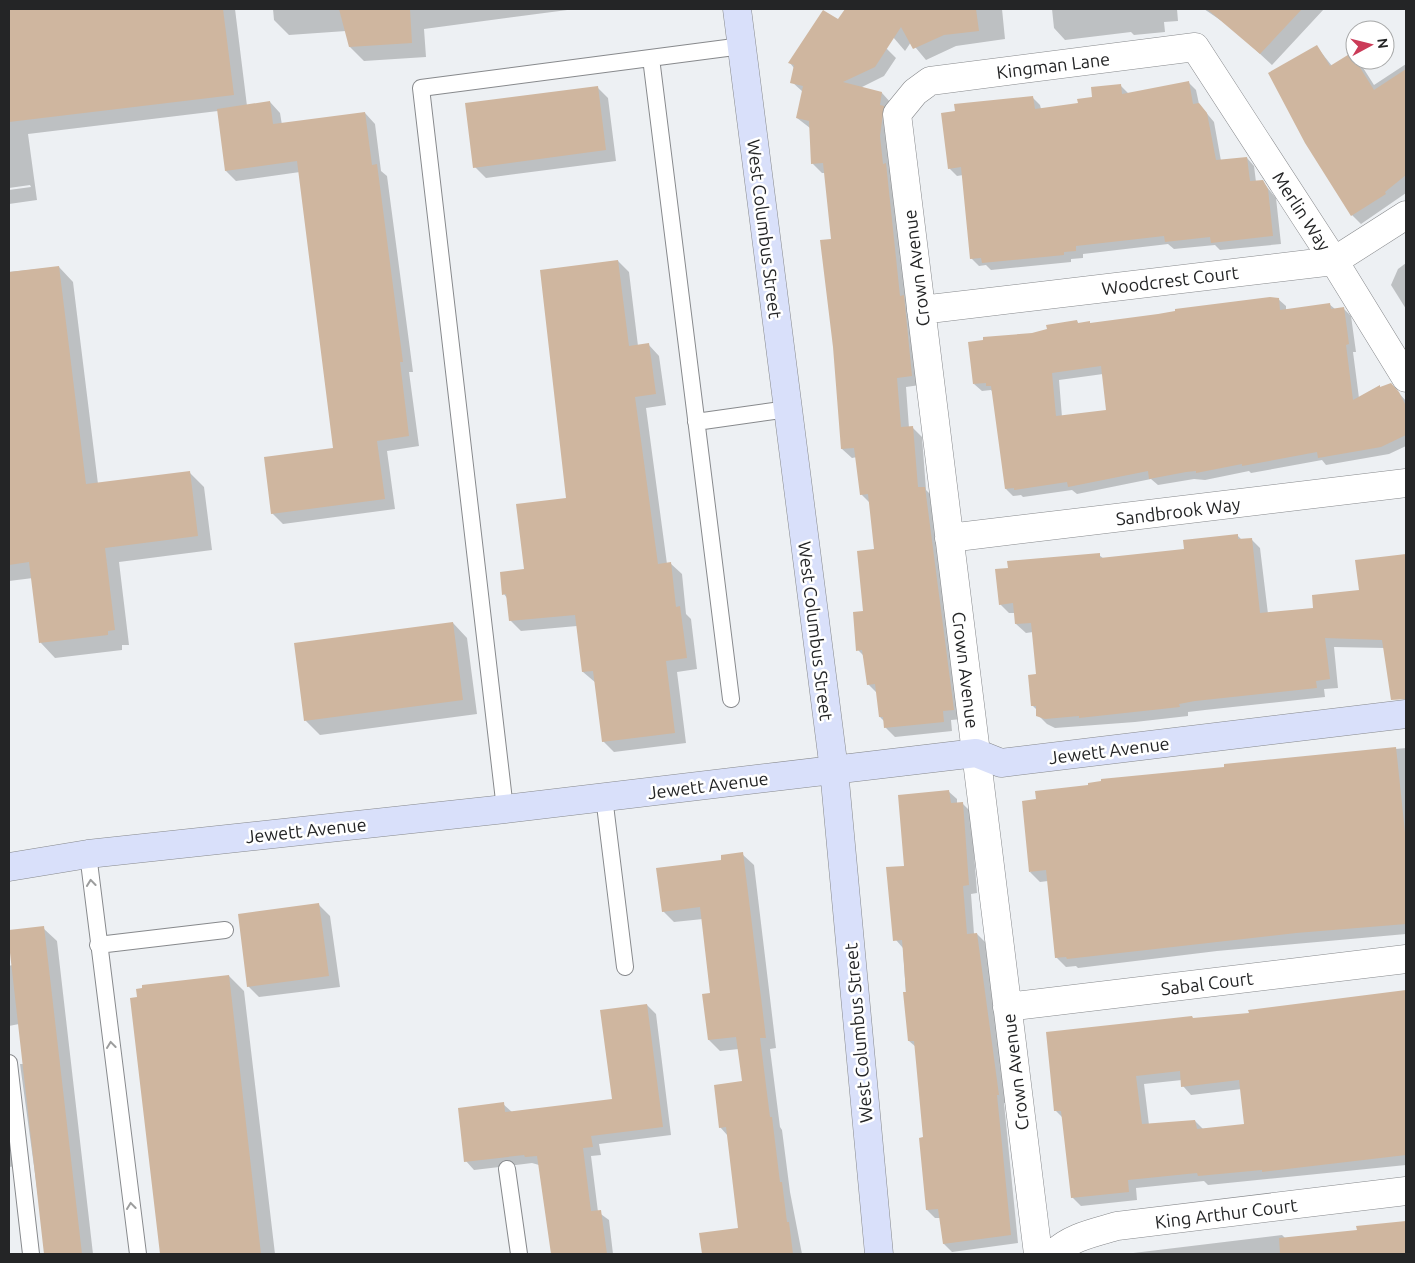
<svg xmlns="http://www.w3.org/2000/svg" width="1415" height="1263" viewBox="0 0 1415 1263" font-family="Ubuntu,sans-serif">
	<style>
		.shadow { fill: #0003; fill-rule: evenodd }
		.building { fill: #cfb69f; fill-rule: evenodd }
		.lines { fill: none; stroke-linecap: round; stroke-linejoin: round }
		.lane-casing { stroke: #87898c; stroke-width: 18 }
		.street-casing { stroke: #87898c; stroke-width: 29 }
		.secondary-casing { stroke: #87898c; stroke-width: 29 }
		.lane { stroke: #fff; stroke-width: 16 }
		.street { stroke: #fff; stroke-width: 28 }
		.secondary { stroke: #d9e0fa; stroke-width: 28 }
		.oneway { stroke: #9c9d9d }
		.labels { text-anchor: middle; dominant-baseline: central; stroke-width: 5; stroke-linejoin: round; paint-order: stroke }
		.street-label { font-size: 18px; fill: #242526; stroke: #fff }
	</style>
	<rect width="100%" height="100%" fill="#edf0f3"/>
	<path class="shadow" d="M9,9h226l12,97 23,-4 10,11 2,12 83,-12 10,11 6,47 6,5 26,196h-4l10,74 -32,5 8,58 -112,15 -11,-11 62,-64 -34,-277 -64,9 -10,-10 -8,-60 -190,23 9,66 -28,4v-14l22,-3 -1,-2 -21,3z
		M273,9h302l-151,20 2,28 -62,4 -14,-14 -4,-16 -57,4 -15,-15z
		M869,9h133l3,30 -49,7 -30,14 -15,-18 -6,9z
		M1052,9h125l1,12 -14,1 1,10 -31,3 -3,-3 -66,8 -11,-12z
		M1204,9h120l-52,56 -40,-37z
		M823,12l64,37 9,9 -12,18 -24,12 22,5 9,10 29,282 -14,2 3,41 3,-1 10,10 4,53 8,8 28,221 -11,1 1,11 -57,6 -9,-9 -1,-6 -5,-5 -2,-23 -10,-10 -3,-27 -7,-7 17,-100 -5,-47 -9,-9 -4,-37 -5,1 -10,-9 -8,-102 -2,-107 -7,-67h-3l-9,-9 -3,-36 -13,-10 6,-26 -11,-10 2,-14 -4,-5z
		M1317,47l15,19 19,-12 9,9 14,22 32,-21v129l-45,31 -9,-9z
		M1188,82l8,8 3,14 15,18 7,39 26,-3 7,8 2,16 6,-1 14,17 5,46 -61,6 -5,-5 -41,4 -6,-5 -85,10v4l-12,1v3l-80,8 -5,-5 -7,1 -8,-8 -8,-83 -6,1 -8,-8 83,-71 8,8 1,4 38,-5 41,-19 9,9z
		M597,87l11,11 8,63 -130,17 -11,-11z
		M618,261l11,11 9,74 10,-2 11,12 7,49 -20,3 21,156 3,-1 12,11 4,40 5,5 6,50 -20,3 9,71 -72,9 -11,-11 -7,-58 -13,-11 -6,-46 -56,5 -11,-11 -3,-22 -3,-4 22,-24 42,-71z
		M1406,263v46l-15,-24 7,-16z
		M59,267l14,15 25,202 91,-12 15,15 8,63 -93,12 10,83h-7v5l-67,8 -14,-15 -8,-65 -24,3v-309z
		M1278,299l8,7v4l43,-6 6,5 8,-1 8,8 5,36h-3l6,46 39,-6 8,9v45l-17,8 -63,11 -4,-5 -71,13 -2,-2 -44,9 -11,-1 -36,6 -7,-6 -74,15 -5,-4 -49,7 -2,-2 -8,1 -7,-7 -13,-97 -2,-2 -9,1 -8,-7 58,-50 45,-12 2,2h12zM1103,374l5,37 -46,6 -3,-37z
		M1237,535l5,5 9,-1 9,9 8,66 46,-5 46,-18 -4,-30 50,-6v134l-7,1 -14,-42 -51,-1 4,41 -14,1 1,8 -120,13 -17,2v4l-53,6 -80,6 -8,-4 -9,-9 -1,-5 -5,-5 5,-30 -4,-43 -7,1 -10,-9 -1,-11h-6l-9,-9 99,-49 5,4 81,-9z
		M453,623l14,15 10,76 -157,21 -15,-15z
		M1406,748v186l-189,17 -139,17 -2,-2 -10,1 -10,-10 -8,-76 -8,1 -10,-10 195,-104v-3z
		M948,791l9,8v5l5,-1 9,9 6,81 -6,1 3,40h3l8,8 22,161h-3l14,140 -66,9 -8,-8 -4,-26h-5l-8,-8 -3,-71 -8,-92 -7,-6 -6,-93 -7,-8 10,-73z
		M742,854l12,11 22,183 -6,1 10,78 2,3 8,62 12,62h-99l-2,-20 39,-5 -12,-93 -8,-9 23,-45 -4,-33 -19,2 -11,-11 -5,-45 8,-1 -9,-75 -29,3 -11,-11 60,-50z
		M319,905l11,11 10,71 -81,10 -11,-11z
		M43,928l14,13 36,313h-47l-26,-190h4l-5,-40 -10,2v-60l3,-1 -3,-34z
		M229,976l15,15 31,263h-114l-29,-255z
		M1406,991v174l-198,20 -4,-4 -68,7 1,12 -56,6 -9,-9 -8,-78 -8,-8 138,-92 56,-5v-3zM1182,1080l1,6 8,9 51,-6 3,36 -42,4 -8,-8 -46,4 -5,-41z
		M647,1005l9,9 15,121 -72,9 2,11 -10,1 7,56 11,8 4,34h-61l-13,-89 -7,-2 -58,7 -8,-9 37,-57 9,8 101,-12z
		M9,1097l8,69 -8,1z
		M1406,1222v32h-281l157,-19 4,4 72,-8v-4z"/>
	<path class="building" d="M9,9h214l11,86 -225,27z
		M339,9h71l2,34 -63,4z
		M845,9h131l3,22 -35,4 -31,14 -12,-22 -26,40 -32,15 39,10 -2,13 4,1 -4,30 3,28 3,-1 14,133 4,-1 8,81 -15,2 4,49 12,-1 5,61h7l29,223 -11,1 1,11 -60,6 -1,-11h-4l-4,-33 -8,1 -5,-35 -6,1 -3,-39 10,-1 -6,-60 17,-2 -6,-55 -8,1 -6,-47 -13,1 -8,-102 -13,-107 11,-1 -8,-76 -12,1 -2,-43 -13,-3 7,-32 -13,-3 4,-18 -6,-2 35,-53 15,9z
		M1207,9h95l-42,45z
		M1317,45l13,21 21,-13 23,37 32,-21v106l-21,17 1,2 -35,22 -46,-73 -37,-70z
		M1189,81l4,23 6,-1 8,10 9,47 31,-3 3,24 13,-1 5,9 5,47 -62,7 -1,-6 -45,5 -1,-6 -88,10v5l-12,1v3l-82,8 -1,-5 -11,1 -9,-92 -13,2 -7,-56 14,-2 -1,-7 79,-8 2,13 43,-6 -1,-4 15,-2 -1,-10 30,-3 1,10z
		M598,86l8,64 -133,18 -8,-65z
		M270,101l3,23 92,-12 7,53 5,-1 26,198h-3l9,74 -32,5 8,58 -114,15 -7,-57 69,-9 -36,-287 -72,10 -8,-62z
		M618,260l11,86 20,-3 7,51 -21,3 23,167 13,-2 5,45 4,-1 7,52 -21,3 9,72 -73,9 -9,-71 -11,1 -7,-57 -66,6 -3,-27 -4,1 -2,-23 24,-3 -8,-65 50,-6 -26,-228z
		M59,266l27,218 104,-13 8,65 -93,12 10,82 -7,1v4l-69,8 -10,-81 -20,3v-293z
		M1270,297l9,1 1,12 50,-7 1,6 13,-2 5,37 -3,1 7,55 27,-15v2l11,-4 8,9 7,14v29l-25,12 -63,11 -1,-6 -75,14v-2l-46,9v-2l-10,1 -37,7 -1,-8 -80,16 -1,-5 -53,8v-2l-9,1 -14,-103h-5v-3l-13,1 -5,-42 15,-2v-3l49,-4 15,-4 -1,-4 31,-5 1,3 12,-2v2l68,-9 17,-3v-2zM1101,366l5,44 -50,6 -4,-43z
		M1238,534v5l14,-1 8,75 53,-5 -1,-13 47,-5 -4,-30 51,-6v145l-15,1 -9,-60 -57,-2 5,41 -14,2 1,7 -122,13 -16,3 1,3 -101,11v-2l-34,3 -9,-3v-10h-5l-3,-31 8,-1 -5,-51 -16,1 -2,-21 -14,2 -4,-36 13,-1 -1,-7 93,-8v5l84,-9 -1,-9z
		M453,622l10,78 -159,21 -10,-78z
		M1396,747l10,95v82l-110,9 -229,26 -1,-2 -11,1 -9,-88 -17,2 -7,-71 14,-2 -1,-8 53,-6v-2l13,-2v-2l123,-12v-3z
		M949,790l2,13 12,-1 6,83 -6,1 4,48 10,-1 22,162h-2l14,140 -68,9 -5,-35 -12,1 -7,-72 4,-1 -9,-96h-6l-5,-49h3l-4,-52 -9,1 -7,-74 18,-1 -6,-71z
		M743,852l23,186h-6l10,79h2l8,65h2l5,40h2l4,32h-91l-3,-21 39,-5 -12,-101 -7,1 -5,-43 28,-4 -6,-44 -28,3 -6,-46 8,-1 -10,-86 -38,5 -6,-44 65,-8v-5z
		M319,903l10,73 -82,11 -9,-73z
		M44,926l38,328h-38l-35,-310v-14z
		M229,975l32,279h-101l-30,-256 7,-1 -1,-8 6,-1v-3z
		M1406,990v165l-144,17v-2l-64,6 -1,-3 -69,7 1,12 -58,6 -10,-87h-7l-8,-79 146,-16 1,2 56,-5 -1,-3zM1180,1071l1,16 58,-7 5,44 -47,5 -2,-9 -53,4 -6,-48z
		M647,1004l16,123 -72,9 2,11 -10,1 8,63 10,-1 6,44h-56l-14,-98 -12,1 -1,-2 -60,7 -6,-54 46,-6 1,10 107,-13 -12,-89z
		M1406,1221v33h-126l-1,-16 78,-8 -1,-4z"/>
	<g class="lines">
		<defs>
			<path id="lane" d="M651,58l80,641
				M696,422l92,-13
				M604,797l21,170
				M505,809l-84,-721 321,-42
				M88,854l50,400
				M98,945l127,-15
				M9,1063l22,191
				M507,1169l12,85"/>
			<path id="street" d="M921,310l413,-49 72,-46
				M949,538l457,-55
				M1007,1007l399,-48
				M1038,1254l-141,-1140 18,-22 15,-11 265,-34 139,214 72,117
				M1053,1254c18,-17 40,-21 64,-28l289,-35"/>
			<path id="secondary" d="M737,9l97,761 45,484
				M9,867l79,-13 417,-45 471,-56 25,10 405,-49"/>
		</defs>
		<use href="#lane" class="lane-casing"/>
		<use href="#street" class="street-casing"/>
		<use href="#secondary" class="secondary-casing"/>
		<use href="#lane" class="lane"/>
		<use href="#street" class="street"/>
		<use href="#secondary" class="secondary"/>
	</g>
	<defs><path id="oneway-chevron" d="M-2-3.5L2.5 0L-2 3.5" fill="none" stroke-width="1.6" stroke-linecap="round" stroke-linejoin="round" transform="scale(1.25)"/></defs>
	<g class="oneway">
		<use href="#oneway-chevron" transform="translate(91 883) rotate(-96)"/>
		<use href="#oneway-chevron" transform="translate(111 1045) rotate(-97)"/>
		<use href="#oneway-chevron" transform="translate(131 1206) rotate(-97)"/>
	</g>
	<g class="labels">
		<g class="street-label">
			<text transform="translate(1053 65) rotate(-7)">Kingman Lane</text>
			<text transform="translate(1302 211) rotate(57)">Merlin Way</text>
			<text transform="translate(765 229) rotate(83)">West Columbus Street</text>
			<text transform="translate(916 268) rotate(-97)">Crown Avenue</text>
			<text transform="translate(1170 280) rotate(-7)">Woodcrest Court</text>
			<text transform="translate(1178 511) rotate(-7)">Sandbrook Way</text>
			<text transform="translate(816 631) rotate(83)">West Columbus Street</text>
			<text transform="translate(966 670) rotate(83)">Crown Avenue</text>
			<text transform="translate(1109 750) rotate(-7)">Jewett Avenue</text>
			<text transform="translate(708 785) rotate(-7)">Jewett Avenue</text>
			<text transform="translate(306 830) rotate(-6)">Jewett Avenue</text>
			<text transform="translate(1207 983) rotate(-7)">Sabal Court</text>
			<text transform="translate(858 1033) rotate(-95)">West Columbus Street</text>
			<text transform="translate(1015 1072) rotate(-97)">Crown Avenue</text>
			<text transform="translate(1226 1213) rotate(-7)">King Arthur Court</text>
		</g>
	</g>
	<rect width="1415" height="1263" fill="none" stroke="#242526" stroke-width="20"/>
	<g transform="translate(1370 45) rotate(83)"><circle r="24" fill="#ffffff" stroke="#a7a8a8"/>
	<path d="M0-4L9 19L0 12L-9 19Z" fill="#cb3b58"/>
	<text y="-8" font-size="14" font-weight="bold" text-anchor="middle" fill="#242526">N</text>
	</g>
</svg>
